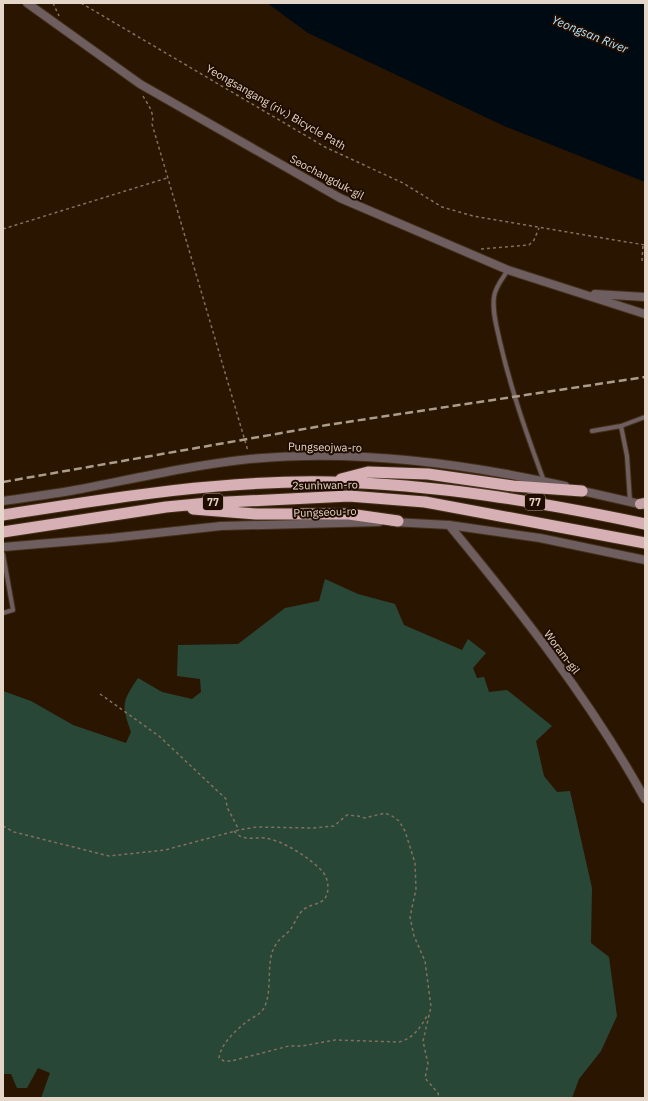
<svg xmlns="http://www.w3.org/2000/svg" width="648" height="1101" viewBox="0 0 648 1101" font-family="'IBM Plex Sans',sans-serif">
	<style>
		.forest { fill: #294737 }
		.water { fill: #000a13 }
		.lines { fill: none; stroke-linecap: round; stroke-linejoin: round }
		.service-casing { stroke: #44311c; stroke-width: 6 }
		.minor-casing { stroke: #44311c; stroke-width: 10 }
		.tertiary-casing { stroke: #44311c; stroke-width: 10 }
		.primary-casing { stroke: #44311c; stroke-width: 12 }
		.trunk-casing { stroke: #44311c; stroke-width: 13 }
		.path { stroke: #82715e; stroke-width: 1.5; stroke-dasharray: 3 3; stroke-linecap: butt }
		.service { stroke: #6f5e60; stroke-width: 4 }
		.minor { stroke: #6f5e60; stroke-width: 8 }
		.tertiary { stroke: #6f5e60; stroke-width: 8 }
		.primary { stroke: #c5a2a7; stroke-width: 10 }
		.trunk { stroke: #d6b0b5; stroke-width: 11 }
		.rail { stroke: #ac9c8c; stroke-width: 2.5; stroke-dasharray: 8 4; stroke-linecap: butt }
		.labels { text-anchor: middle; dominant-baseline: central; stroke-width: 4; stroke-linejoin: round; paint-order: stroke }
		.shield { fill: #200d00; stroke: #a99a8c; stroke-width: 1 }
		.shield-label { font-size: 10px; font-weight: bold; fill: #e4d6c8 }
		.street-label { font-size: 11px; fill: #e4d6c8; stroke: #200d00 }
		.water-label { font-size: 12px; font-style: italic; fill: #b4e5fd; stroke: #200d00 }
	</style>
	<rect width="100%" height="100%" fill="#2a1600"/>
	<path class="forest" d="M325,579l33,15 37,10 9,21 58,25 6,-11 18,14 -13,15 4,10 7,-1 5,15 18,-2 45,36 -16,15 8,35 13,16 13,-1 22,97 -1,55 18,14 8,59 -16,35 -22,28 -7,19h-531l9,-25 -12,-5 -11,20h-10l-6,-14h-8v-383l28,10 42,24 53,18 5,-11c-10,-28 -9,-30 7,-54l24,14 30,7 9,-7 -1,-13 -23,-3 1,-31 60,-1 47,-36 34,-7z"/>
	<path class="water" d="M267,3h378v179l-141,-56 -196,-93z"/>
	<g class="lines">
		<defs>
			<path id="service" d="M508,270c-5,8 -13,17 -14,27 -2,15 3,31 6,45 11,48 27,93 44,139
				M621,426l6,30 3,45
				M592,431l29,-5 24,-9
				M3,554l10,56 -10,3"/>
			<path id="minor" d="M449,525c72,87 142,176 196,274"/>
			<path id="tertiary" d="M27,3l113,81 200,114 168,72 137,44
				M595,294l50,3
				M578,490l66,15
				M3,501c26,-4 52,-7 78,-12 56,-11 112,-24 169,-30 103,-10 214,4 315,27
				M393,522l56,3 91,13 105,22
				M3,547l108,-9 110,-12 158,-4"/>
			<path id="primary" d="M640,504l5,-1"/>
			<path id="trunk" d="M341,479l27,-7 60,2 85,12 69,5
				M193,509l63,5h93l49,7
				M3,515c108,-17 217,-35 326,-33 107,2 212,20 316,42
				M3,532l163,-25 42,-4 141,-7 76,6 220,41"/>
		</defs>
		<use href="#service" class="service-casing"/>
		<use href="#minor" class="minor-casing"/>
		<use href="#tertiary" class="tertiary-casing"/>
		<use href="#primary" class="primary-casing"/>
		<use href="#trunk" class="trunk-casing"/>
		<path class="path" d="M53,3l6,13
			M81,3l244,144 78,36 39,24 31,9 172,29
			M143,96c5,9 12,17 9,28l96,327
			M3,229l164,-51
			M481,249l48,-4 5,-5 5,-12
			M642,261l1,-16
			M100,694l59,42 67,63 1,8 12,23
			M3,826l11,6 95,24 56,-6 74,-20 18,-3 56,1 21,-2 13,-11 11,1 7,2 20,-5 7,3 7,5 6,10 10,32 1,26 -6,28 4,19 11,25 6,46 -8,34 5,23 -3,14 13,15 1,5
			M234,831c9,11 19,6 31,7 17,2 45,20 57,33 4,4 6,11 6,17 -1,20 -18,13 -27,24 -5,6 -7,13 -11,18 -4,5 -10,8 -13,13 -13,16 -3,45 -13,65 -5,8 -12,9 -19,15 -11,9 -24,21 -26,35l5,3h7l58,-15h13l33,-6 64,2c15,-4 22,-15 29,-28"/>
		<use href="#service" class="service"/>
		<use href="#minor" class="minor"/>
		<use href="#tertiary" class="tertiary"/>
		<use href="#primary" class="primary"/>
		<use href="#trunk" class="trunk"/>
		<path class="rail" d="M3,482l324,-57 318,-48"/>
	</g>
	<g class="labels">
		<g class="shield">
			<rect x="203" y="494" width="20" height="16" rx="3"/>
			<rect x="525" y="494" width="20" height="16" rx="3"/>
		</g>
		<g class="shield-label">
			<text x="213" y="502">77</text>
			<text x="535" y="502">77</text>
		</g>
		<g class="street-label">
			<text transform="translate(276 107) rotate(30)">Yeongsangang (riv.) Bicycle Path</text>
			<text transform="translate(327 177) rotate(28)">Seochangduk-gil</text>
			<text transform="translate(325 447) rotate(1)">Pungseojwa-ro</text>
			<text transform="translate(325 485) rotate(-1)">2sunhwan-ro</text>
			<text transform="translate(325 512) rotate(-2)">Pungseou-ro</text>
			<text transform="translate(562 652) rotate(53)">Woram-gil</text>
		</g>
		<g class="water-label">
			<text transform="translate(590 34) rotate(22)">Yeongsan River</text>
		</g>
	</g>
	<rect width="648" height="1101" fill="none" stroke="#e4d6c8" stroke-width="8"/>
</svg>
